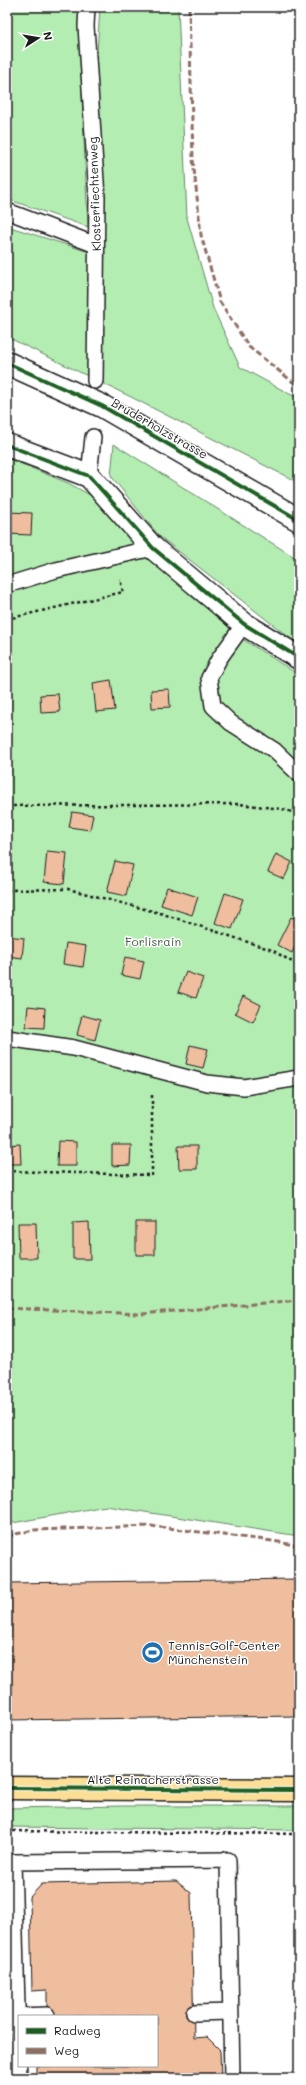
<svg xmlns="http://www.w3.org/2000/svg" width="306" height="2085" viewBox="0 0 306 2085" font-family="Mali,sans-serif">
	<style>
		.green { fill: #b3edb2; stroke: #688467 }
		.building { fill: #efbe9f; stroke: #1c1c1c }
		.lines { fill: none; stroke-linecap: round; stroke-linejoin: round }
		.lane-casing { stroke: #1c1c1c; stroke-width: 18 }
		.street-casing { stroke: #1c1c1c; stroke-width: 25 }
		.secondary-casing { stroke: #1c1c1c; stroke-width: 25 }
		.primary-casing { stroke: #1c1c1c; stroke-width: 25 }
		.path { stroke: #1c1c1c; stroke-width: 2.5; stroke-dasharray: 3 3; stroke-linecap: butt }
		.lane { stroke: #fff; stroke-width: 15 }
		.street { stroke: #fff; stroke-width: 22 }
		.secondary { stroke: #fff; stroke-width: 22 }
		.primary { stroke: #fcde96; stroke-width: 22 }
		.quiet { stroke: #8d6e63; stroke-width: 3; stroke-dasharray: 6 3; stroke-linecap: butt }
		.cycleway-casing { stroke: #fff; stroke-width: 6 }
		.cycleway { stroke: #1b5e20; stroke-width: 4 }
		.labels { text-anchor: middle; dominant-baseline: central; stroke-width: 3; stroke-linejoin: round; paint-order: stroke }
		.street-label { font-size: 12px; fill: #1c1c1c; stroke: #fff }
		.park-label { font-size: 12px; fill: #495b49; stroke: #fff }
		.poi-label { font-size: 12px; fill: #1c1c1c; stroke: #fff; text-anchor: start }
	</style>
	<rect width="100%" height="100%" fill="#fff"/>
	<filter id="ink" filterUnits="userSpaceOnUse"><feTurbulence type="fractalNoise" baseFrequency=".025" numOctaves="2"/><feDisplacementMap in="SourceGraphic" scale="8" xChannelSelector="R" yChannelSelector="G"/><feConvolveMatrix kernelMatrix="1 2 1 2 8 2 1 2 1" color-interpolation-filters="sRGB"/></filter>
	<g filter="url(#ink)">
		<path class="green" d="M7,7h75l-2,45 8,175 -81,-28z
			M100,7h78l9,211 26,90 27,59 59,32v84l-168,-86 -124,-60v-111l98,31 -9,-188z
			M114,444l185,116v85l-140,-109 -48,-60z
			M7,458l61,25 33,18 91,96 24,18 20,20 63,40v861l-193,-30 -99,18z
			M124,1806h175v24l-292,-3v-19z"/>
		<path class="building" d="M7,512l25,1 -1,22 -24,-1z
			M111,680l4,30 -19,2 -3,-29z
			M169,689l1,18 -18,1 -1,-18z
			M58,694l2,18 -19,1 -1,-18z
			M72,812l21,3 -3,15 -21,-3z
			M47,851l20,2 -3,31 -20,-2z
			M276,854l16,8 -8,17 -16,-7z
			M115,861l18,4 -7,31 -19,-4z
			M167,887l31,10 -6,18 -31,-10z
			M225,893l18,6 -11,30 -17,-6z
			M291,917l8,3v18l-7,15 -15,-8z
			M7,936l17,2 -2,20 -15,-2z
			M66,943l20,3 -3,21 -20,-3z
			M125,957l19,4 -4,18 -19,-4z
			M186,972l17,6 -7,20 -18,-6z
			M243,996l18,9 -8,17 -18,-9z
			M28,1006l17,2 -1,20 -18,-1z
			M82,1015l18,5 -5,20 -18,-5z
			M299,1035v10l-4,-3z
			M190,1045l18,4 -5,19 -17,-4z
			M58,1141l18,1v24h-19z
			M20,1144l1,20h-14v-19z
			M112,1145h19l-1,20 -18,1z
			M178,1146h19v23h-18z
			M89,1222l1,37h-17v-36z
			M136,1222h19v33h-19z
			M18,1223h18l1,35h-18z
			M299,1579v137l-292,4v-137z
			M176,1881l15,12 3,145 13,-1 13,13 1,28h-185v-12h121v-50h-110v-26l-15,1 -2,-94 12,-13z"/>
		<g class="lines">
			<defs>
				<path id="lane" d="M87,7l-1,19 11,171 -2,184
					M7,211l89,34
					M89,476l4,-39
					M7,585l49,-15 97,-22
					M244,624l-25,35 -10,19 4,28 18,17 43,27 25,24
					M7,1038l67,10 133,35 37,4 55,-9
					M194,2013l36,-1
					M17,2016l30,-1
					M19,2078l-6,-216 215,-2 4,218"/>
				<path id="street" d="M7,445l82,31 64,72 91,76 55,34"/>
				<path id="secondary" d="M7,363l95,43 197,114"/>
				<path id="primary" d="M7,1788l292,2"/>
			</defs>
			<use href="#lane" class="lane-casing"/>
			<use href="#street" class="street-casing"/>
			<use href="#secondary" class="secondary-casing"/>
			<use href="#primary" class="primary-casing"/>
			<path class="path" d="M7,619l116,-27 -3,-13
				M7,806l232,-2 43,5 17,5
				M7,890l61,-1 92,24 112,37 27,16
				M7,1171l145,4v-83
				M7,1831l292,3"/>
			<use href="#lane" class="lane"/>
			<use href="#street" class="street"/>
			<use href="#secondary" class="secondary"/>
			<use href="#primary" class="primary"/>
			<path class="quiet" d="M189,7l4,152 8,76 19,67 29,45 44,35 6,3
				M7,1308l134,6 158,-14
				M7,1536l27,-6 117,-4 122,15 26,5"/>
			<defs>
				<path id="cycleway" d="M7,363l95,43 197,114
					M7,445l82,31 64,72 91,76 55,34
					M7,1788l292,2"/>
			</defs>
			<use href="#cycleway" class="cycleway-casing"/>
			<use href="#cycleway" class="cycleway"/>
		</g>
	</g>
	<defs>
		<symbol id="stadium-disc" viewBox="-11 -11 22 22"><circle r="9.5" fill="#1f6fb2" stroke="#fff"/><path d="M0-5a6.5 5 0 1 0 0 10a6.5 5 0 1 0 0-10ZM-3.5-1.8h7v3.6h-7Z" fill="#fff"/></symbol>
	</defs>
	<g fill-rule="evenodd">
		<use href="#stadium-disc" x="140" y="1640" width="25" height="25"/>
	</g>
	<g class="labels">
		<g class="street-label">
			<text transform="translate(94 194) rotate(-92)">Klosterfiechtenweg</text>
			<text transform="translate(160 428) rotate(30)">Bruderholzstrasse</text>
			<text x="153" y="1779">Alte Reinacherstrasse</text>
		</g>
		<g class="park-label">
			<text x="153" y="941">Forlisrain</text>
		</g>
		<g class="poi-label">
			<text x="168" y="1645">Tennis-Golf-Center<tspan x="168" dy="14">Münchenstein</tspan></text>
		</g>
	</g>
	<rect width="306" height="2085" fill="none" stroke="#fff" stroke-width="24"/>
	<rect x="12" y="12" width="282" height="2061" fill="none" stroke="#1c1c1c" stroke-width="1.5" filter="url(#ink)"/>
	<rect x="18" y="2015" width="140" height="52" fill="#ffffff" stroke="#a4a4a4"/>
	<rect x="26" y="2028" width="20" height="6" fill="#1b5e20" stroke="#a4a4a4"/>
	<text x="54" y="2035" font-size="12" fill="#1c1c1c">Radweg</text>
	<rect x="26" y="2048" width="20" height="6" fill="#8d6e63" stroke="#a4a4a4"/>
	<text x="54" y="2055" font-size="12" fill="#1c1c1c">Weg</text>
	<g transform="translate(38 38) rotate(78)" stroke="#ffffff" stroke-width="3" paint-order="stroke">
	<path d="M0-3L7 15L0 10L-7 15Z" fill="#1c1c1c"/>
	<text y="-6" font-size="11" font-weight="bold" text-anchor="middle" fill="#1c1c1c">N</text>
	</g>
</svg>
